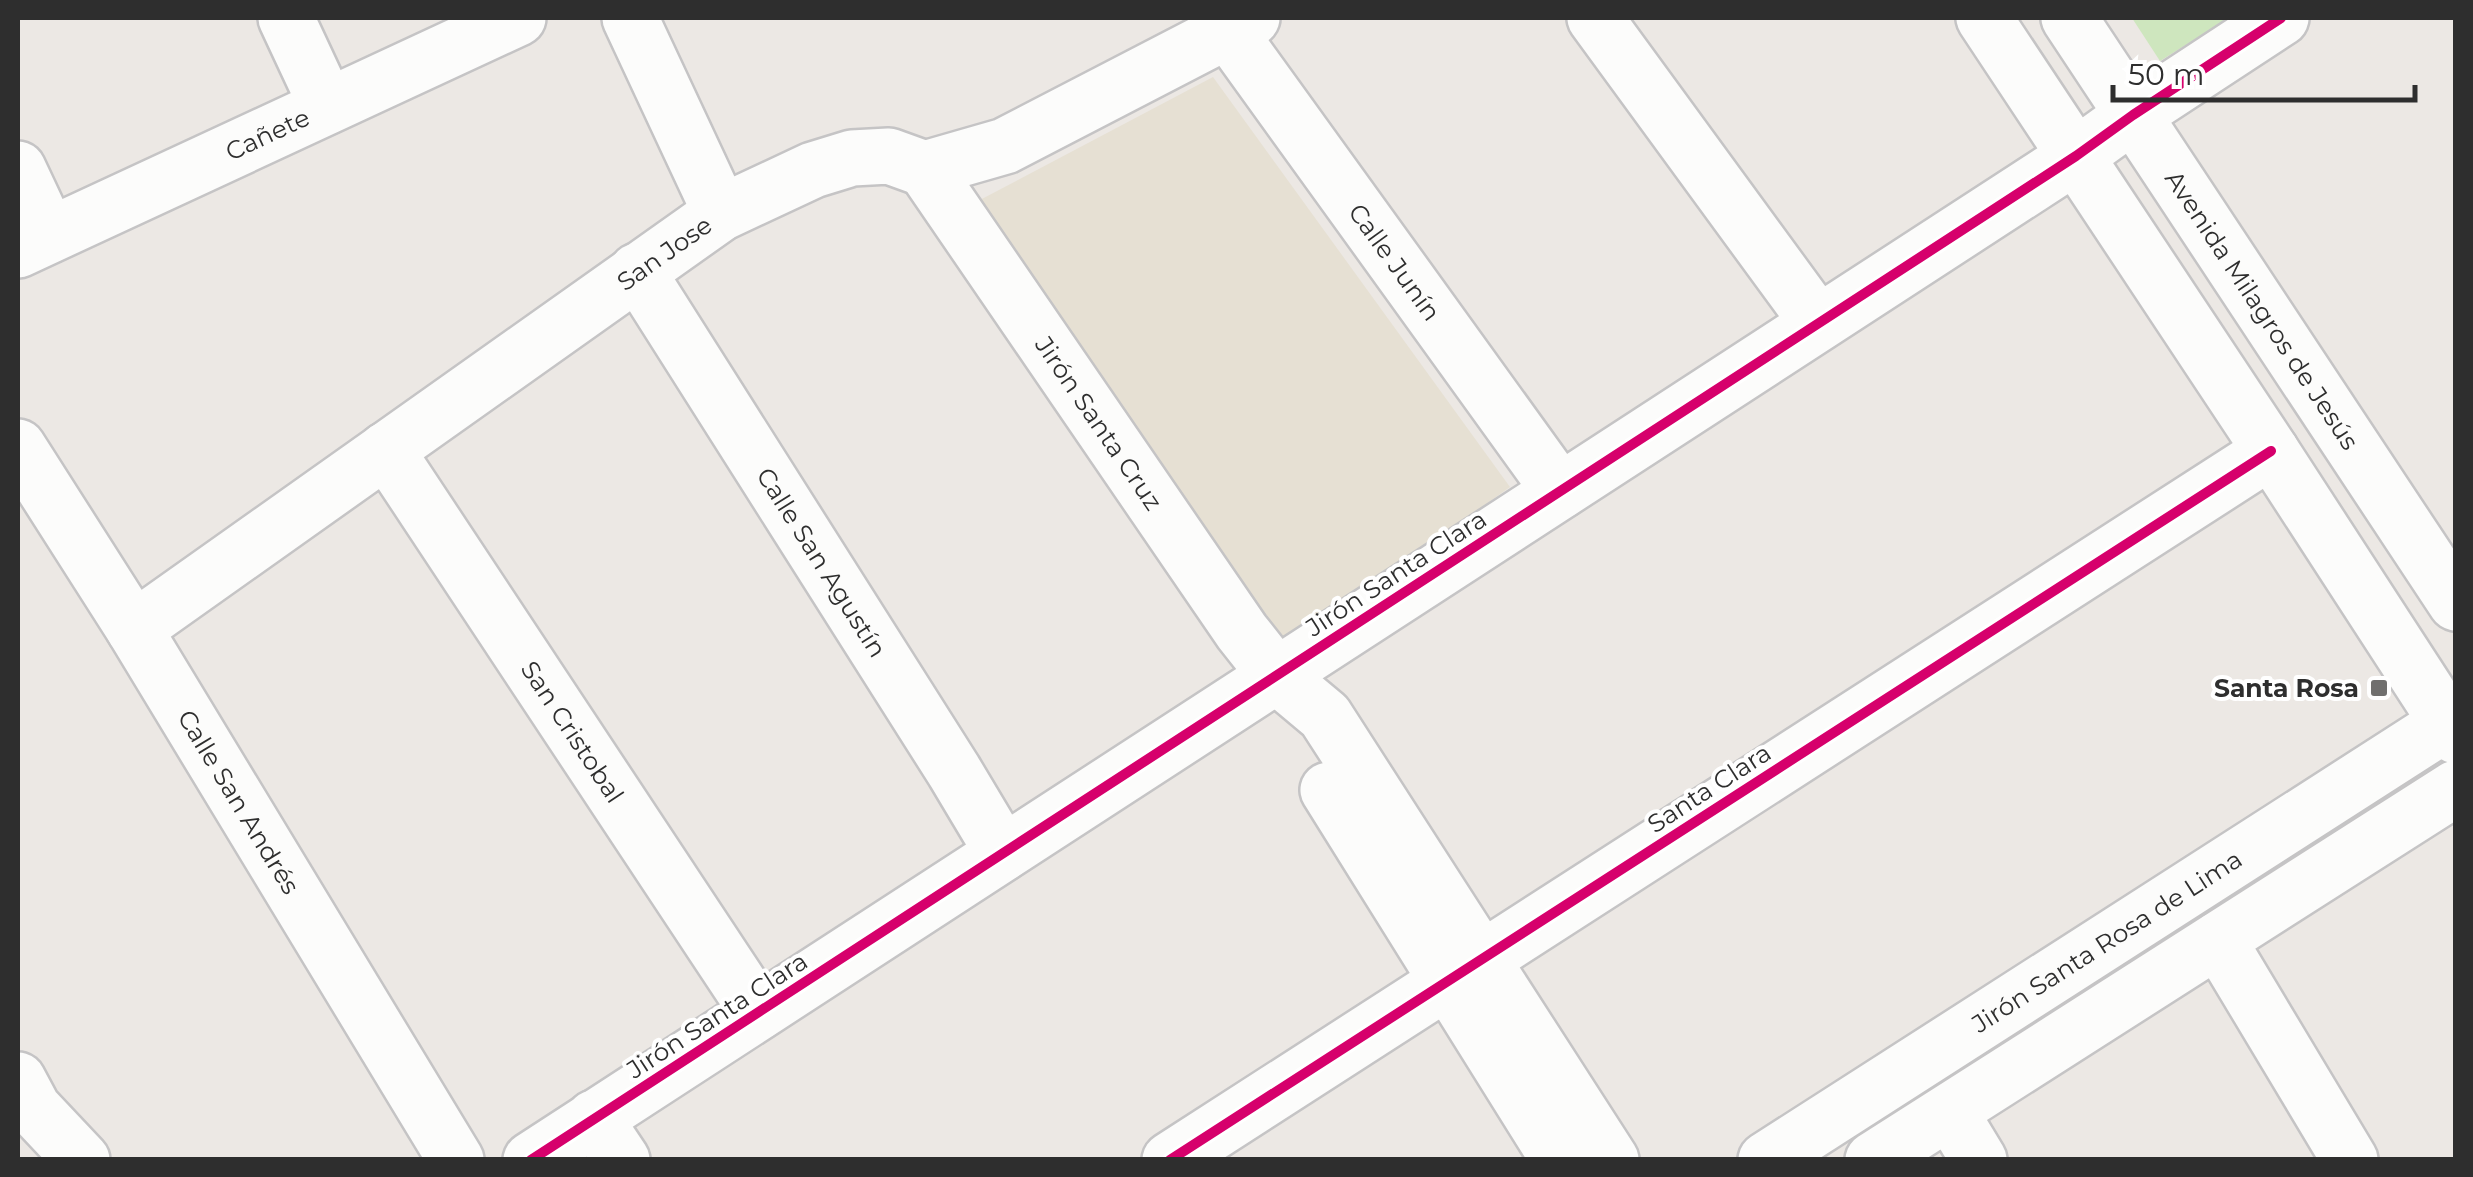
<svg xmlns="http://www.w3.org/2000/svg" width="2473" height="1177" viewBox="0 0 2473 1177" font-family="Montserrat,sans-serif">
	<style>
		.education { fill: #e6e0d3 }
		.green { fill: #cee6be }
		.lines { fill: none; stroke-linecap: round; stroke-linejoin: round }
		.minor-casing { stroke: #c5c4c5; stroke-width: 60 }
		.minor { stroke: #fcfcfb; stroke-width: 55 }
		.cycleway-casing { stroke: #fff; stroke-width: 16 }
		.cycleway { stroke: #d6006c; stroke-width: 10 }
		.poi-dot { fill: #706f6e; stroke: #fff; stroke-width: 4 }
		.labels { text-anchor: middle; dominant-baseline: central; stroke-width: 8; stroke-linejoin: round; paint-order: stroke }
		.street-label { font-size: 25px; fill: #2e2e2e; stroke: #fff }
		.poi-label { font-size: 25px; font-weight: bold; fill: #2e2e2e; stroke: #fff; text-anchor: end }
	</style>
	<rect width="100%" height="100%" fill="#ece8e4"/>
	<path class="education" d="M1213,77l297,410 -232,165 -300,-451z"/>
	<path class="green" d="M2132,18h97l-69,43z"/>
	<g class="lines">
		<defs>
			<g id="minor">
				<path d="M286,18l41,88"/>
				<path d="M630,18l91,195"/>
				<path d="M1595,18l223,305"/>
				<path d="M1984,18l287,433 185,285"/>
				<path id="s1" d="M2069,18l387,585"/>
				<path id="s2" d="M1228,31l332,460"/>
				<path d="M18,169l31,66"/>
				<path id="s3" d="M925,169l317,463 34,43 49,41 286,444"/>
				<path id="s4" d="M18,250l500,-232"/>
				<path id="s5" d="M637,271l317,500 49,82"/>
				<path id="s6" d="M18,447l116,182 322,531"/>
				<path id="s7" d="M386,450l372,562"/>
				<path id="s8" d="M134,629l587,-416 92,-43 39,-12 37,-2 36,13 80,-23 247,-128"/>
				<path d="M1328,790l231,370"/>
				<path d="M2218,940l132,220"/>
				<path d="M18,1080l15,28 49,52"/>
				<path d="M1950,1112l29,48"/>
				<path d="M594,1118l28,42"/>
				<path d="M531,1160l1545,-1004 57,-41 148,-97"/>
				<path d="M1170,1160l1101,-709"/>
				<path id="s9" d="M1766,1160l681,-437"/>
				<path d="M1873,1160l583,-372"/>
			</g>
		</defs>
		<use href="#minor" class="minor-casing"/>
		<use href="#minor" class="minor"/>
		<defs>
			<path id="cycleway" d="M531,1160l1545,-1004 57,-41 148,-97
				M1170,1160l1101,-709"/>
		</defs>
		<use href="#cycleway" class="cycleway-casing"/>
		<use href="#cycleway" class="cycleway"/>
	</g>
	<rect class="poi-dot" x="2369" y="678" width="20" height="20" rx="5"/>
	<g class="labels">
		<g class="street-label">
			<text stroke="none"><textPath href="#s4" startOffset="275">Cañete</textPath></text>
			<text stroke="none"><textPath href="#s8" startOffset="650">San Jose</textPath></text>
			<text stroke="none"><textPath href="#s2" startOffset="285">Calle Junín</textPath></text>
			<text stroke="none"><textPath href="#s1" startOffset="350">Avenida Milagros de Jesús</textPath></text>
			<text stroke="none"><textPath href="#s3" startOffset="308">Jirón Santa Cruz</textPath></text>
			<text stroke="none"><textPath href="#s5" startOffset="345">Calle San Agustín</textPath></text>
			<text transform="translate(1396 573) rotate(-33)">Jirón Santa Clara</text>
			<text stroke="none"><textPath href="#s7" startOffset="338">San Cristobal</textPath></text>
			<text transform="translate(1709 788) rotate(-33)">Santa Clara</text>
			<text stroke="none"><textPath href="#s6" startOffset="418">Calle San Andrés</textPath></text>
			<text stroke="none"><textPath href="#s9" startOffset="405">Jirón Santa Rosa de Lima</textPath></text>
			<text transform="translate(717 1015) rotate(-33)">Jirón Santa Clara</text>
		</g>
		<g class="poi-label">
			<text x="2359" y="688">Santa Rosa</text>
		</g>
	</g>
	<rect width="2473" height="1177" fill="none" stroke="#2e2e2e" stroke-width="40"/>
	<path d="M2113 85v15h302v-15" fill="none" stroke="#2e2e2e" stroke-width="5"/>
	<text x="2128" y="85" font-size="30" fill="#2e2e2e" stroke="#ffffff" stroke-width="8" paint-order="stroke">50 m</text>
</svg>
